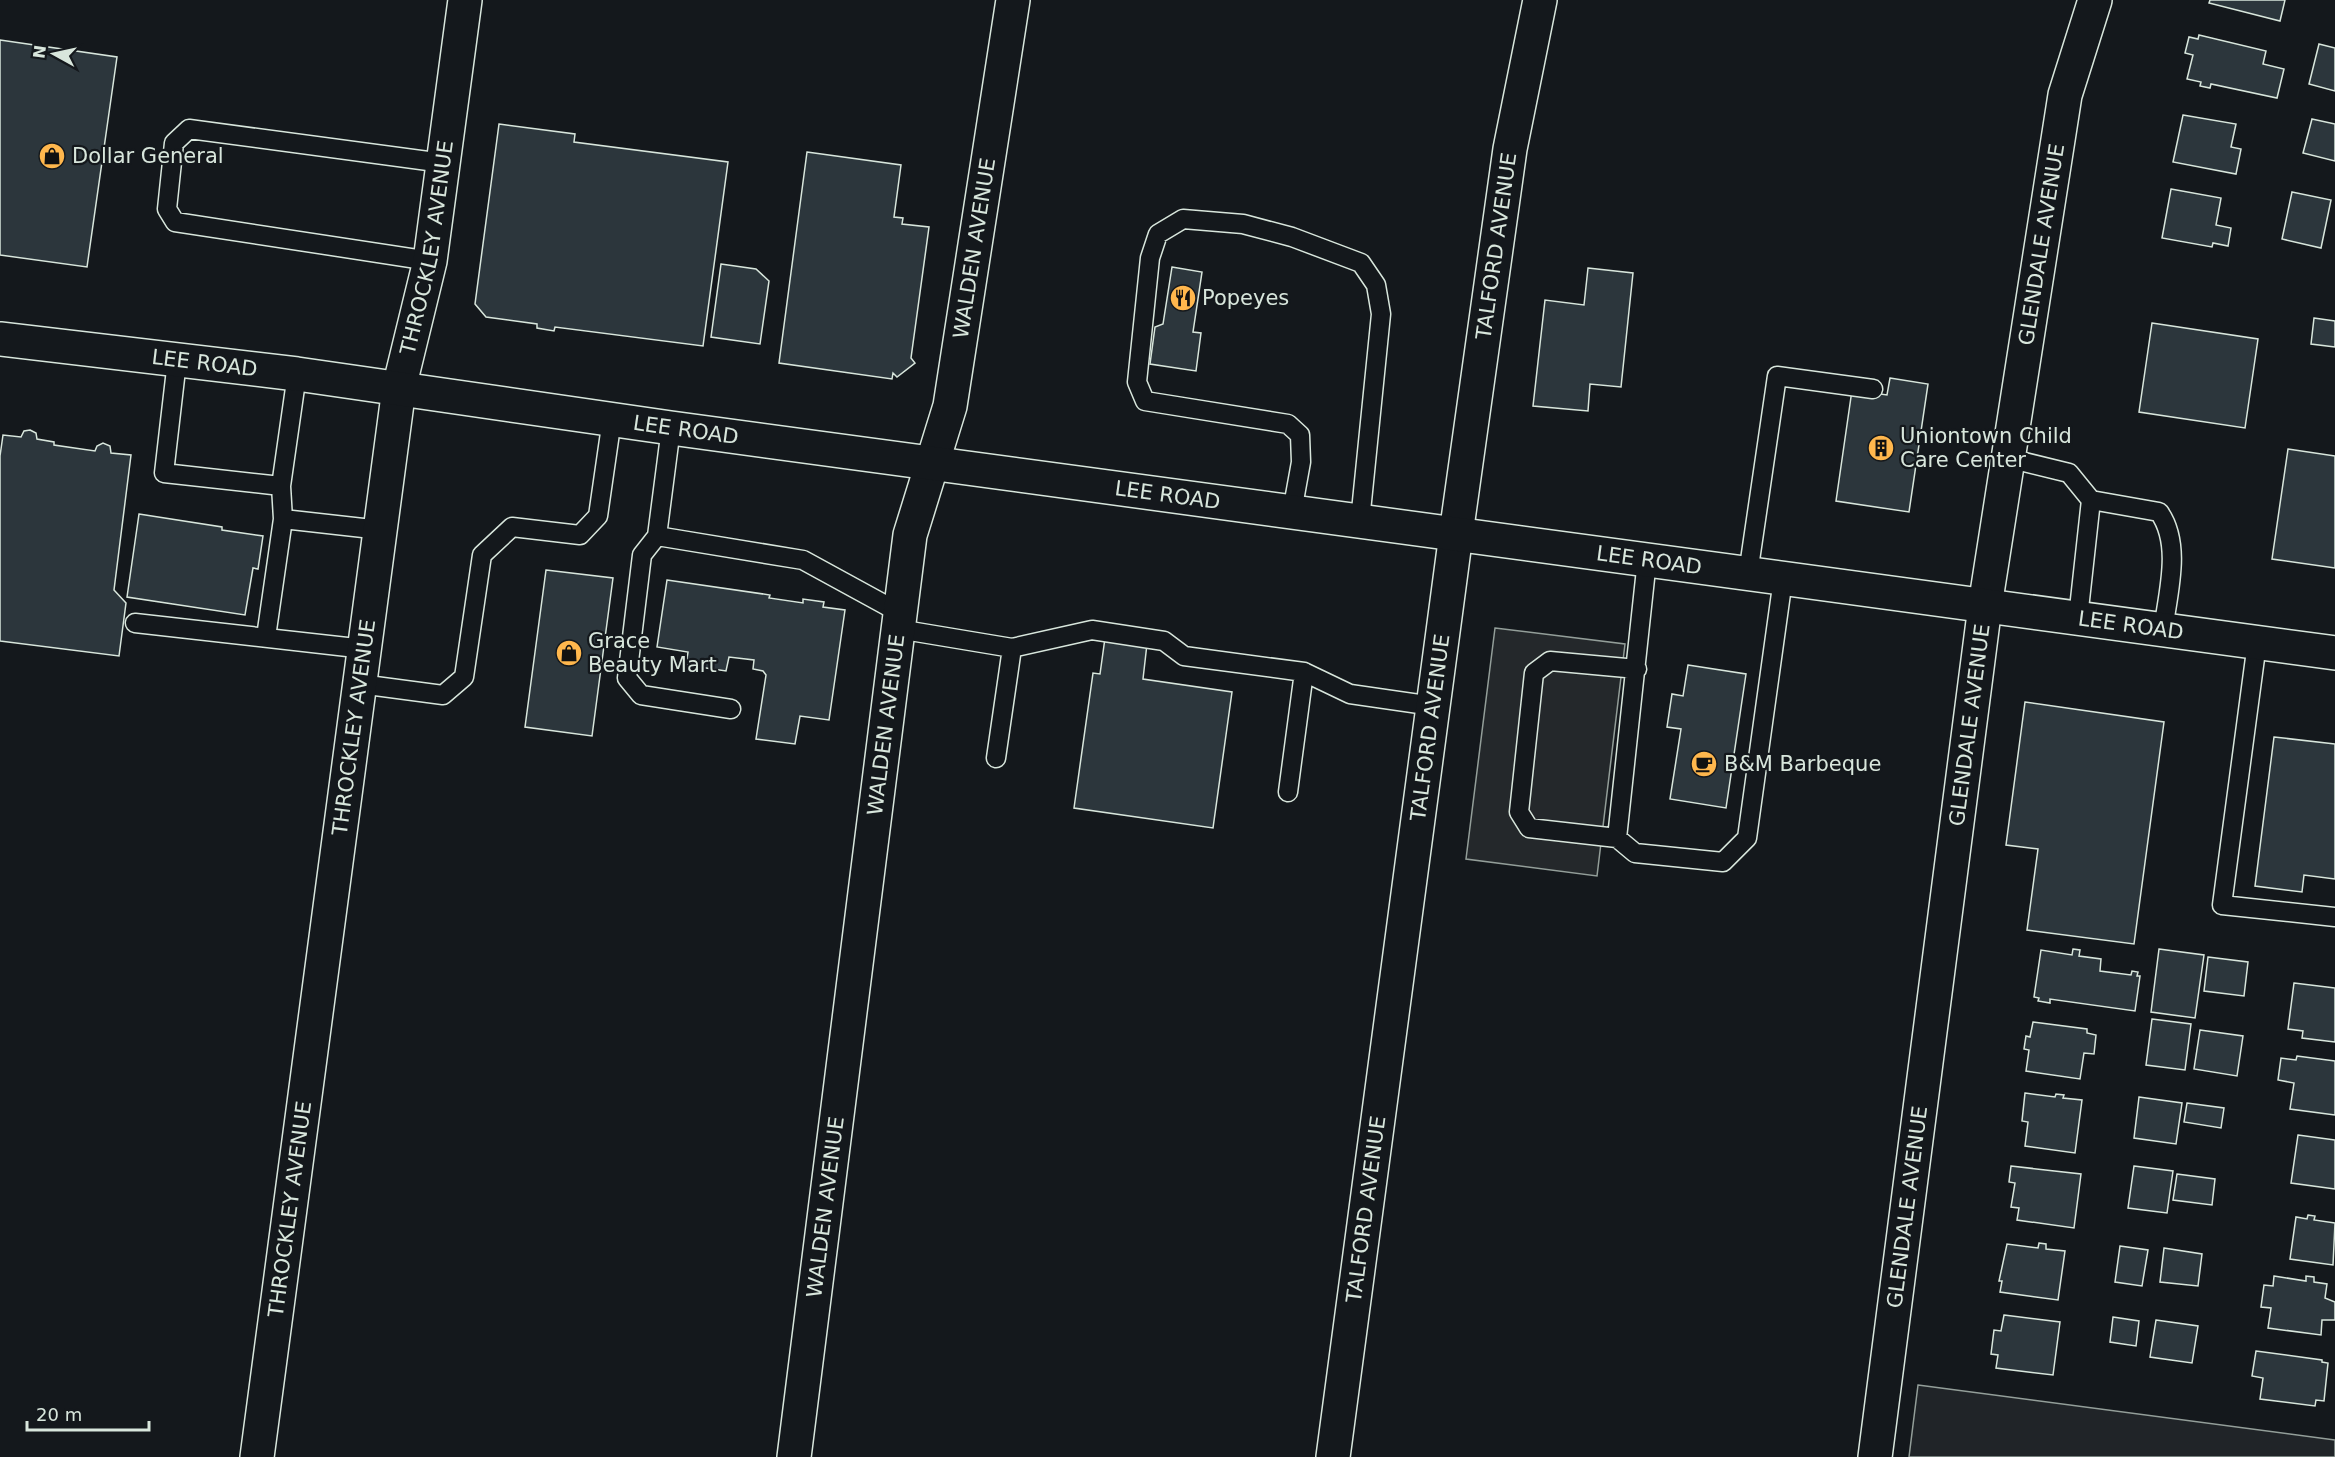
<svg xmlns="http://www.w3.org/2000/svg" width="2335" height="1457" viewBox="0 0 2335 1457" font-family="'DejaVu Sans',sans-serif">
	<style>
		.green { fill: #202428; stroke: #939e99; stroke-width: 1.5 }
		.parking { fill: #24282b; stroke: #939e99; stroke-width: 1.5 }
		.building { fill: #2c363c; stroke: #d8e6dc; stroke-width: 1.5 }
		.lines { fill: none; stroke-linecap: round; stroke-linejoin: round }
		.service-casing { stroke: #d8e6dc; stroke-width: 21 }
		.minor-casing { stroke: #d8e6dc; stroke-width: 36 }
		.secondary-casing { stroke: #d8e6dc; stroke-width: 36 }
		.service { stroke: #14181c; stroke-width: 18 }
		.minor { stroke: #14181c; stroke-width: 33 }
		.secondary { stroke: #14181c; stroke-width: 33 }
		.labels { text-anchor: middle; dominant-baseline: central; stroke-width: 4.5; stroke-linejoin: round; paint-order: stroke }
		.poi-label { font-size: 21px; fill: #d8e6dc; stroke: #14181c; text-anchor: start }
		.street-label { font-size: 21px; fill: #d8e6dc; stroke: #14181c }
	</style>
	<rect width="100%" height="100%" fill="#14181c"/>
	<path class="green" d="M1918,1385l417,55v17h-426z"/>
	<path class="parking" d="M1495,628l130,16 -28,232 -131,-17z"/>
	<path class="building" d="M2210,0h75l-5,21 -71,-18z
		M2199,35l67,16 -3,13 21,5 -7,29 -66,-14 -1,4 -10,-2 1,-4 -14,-3 6,-24 -8,-2 4,-16 9,2z
		M0,40l117,17 -30,210 -87,-12z
		M2319,44l16,4v43l-26,-7z
		M2183,115l53,9 -5,23 10,2 -5,25 -63,-12z
		M2312,119l23,5v37l-32,-8z
		M499,124l76,10 -1,8 154,20 -25,184 -148,-19 -1,4 -17,-3v-4l-51,-7 -11,-13z
		M807,152l94,13 -7,52 9,1 -1,6 27,3 -18,131 4,5 -18,14 -4,-4 -1,6 -113,-16z
		M2171,189l50,9 -5,27 15,3 -3,18 -15,-3 -1,4 -50,-9z
		M2292,192l39,8 -10,48 -39,-9z
		M721,264l35,5 13,12 -9,63 -49,-7z
		M1172,267l30,5 -9,60 8,1 -5,38 -46,-7 5,-37 8,-3z
		M1588,268l45,5 -12,114 -31,-3 -2,27 -55,-5 12,-106 39,5z
		M2314,318l21,3v26l-24,-3z
		M2152,323l106,16 -13,89 -106,-16z
		M1890,378l38,6 -19,128 -73,-11 16,-111 35,5z
		M30,430l6,3 1,6 17,3v3l41,6 2,-5 6,-3 7,3 1,7 20,2 -17,135 12,13 -7,53 -119,-15v-185l3,-21 18,2 3,-6z
		M2288,449l47,7v112l-63,-9z
		M139,514l83,13v3l41,6 -5,33 -5,-1 -8,47 -118,-18z
		M546,570l67,8 -21,158 -67,-9z
		M667,580l103,15 -1,3 34,5v-4l21,3 -1,5 22,3 -16,110 -29,-4 -5,28 -39,-5 10,-64 -3,-4 -10,-2 1,-9 -25,-3 -3,14 -40,-6 2,-13 -31,-5z
		M1105,638l42,6 -4,35 89,13 -19,136 -139,-20 19,-135 7,1z
		M1688,665l58,9 -20,134 -56,-9 11,-70 -14,-2 5,-33 11,2z
		M2025,702l139,20 -30,222 -107,-14 11,-81 -32,-4z
		M2274,737l61,7v135l-31,-4 -2,17 -47,-6z
		M2073,949l7,1 -1,6 22,3 -1,12 31,4 1,-4 6,1 -1,4h3l-5,35 -85,-12v4l-12,-2 1,-3 -5,-1 7,-47 31,5z
		M2159,949l45,6 -9,63 -44,-6z
		M2208,957l40,5 -4,34 -40,-5z
		M2294,983l41,5v54l-33,-4 1,-7 -15,-2z
		M2152,1019l39,5 -6,46 -39,-5z
		M2033,1022l54,7v4l9,2 -2,19 -10,-1 -4,26 -54,-8 3,-21 -5,-1 2,-13 4,1z
		M2200,1030l43,6 -6,40 -43,-7z
		M2297,1056l38,5v54l-45,-6 4,-26 -16,-3 3,-22 15,2z
		M2025,1093l30,4 1,-3 8,1 -1,3 19,2 -7,53 -50,-7 3,-24 -6,-1z
		M2139,1097l43,6 -6,41 -42,-6z
		M2187,1103l37,5 -3,20 -37,-6z
		M2298,1135l37,5v49l-44,-6z
		M2011,1166l70,8 -7,54 -57,-8 2,-12 -8,-1 4,-24 -6,-1z
		M2134,1166l39,5 -6,42 -39,-5z
		M2177,1174l38,5 -3,26 -39,-5z
		M2308,1215l7,1 -1,4 21,3 -2,42 -43,-6 6,-42 11,2z
		M2039,1243l7,1v5l19,2 -7,49 -58,-8 2,-11h-3l8,-37 31,4z
		M2120,1246l28,4 -6,36 -27,-4z
		M2164,1248l38,6 -4,32 -38,-4z
		M2274,1276l32,5v-5l8,1v5l13,2 -2,14 10,4v18h-13l-1,15 -53,-7 3,-20 -10,-1 3,-22 9,1z
		M2004,1315l56,7 -7,53 -57,-7 2,-13 -7,-1 3,-24 7,1z
		M2113,1317l26,4 -3,25 -26,-4z
		M2156,1320l42,6 -6,37 -42,-6z
		M2256,1351l66,9v2l6,1 -4,38 -8,-1 -1,6 -55,-7 3,-21 -11,-2z"/>
	<g class="lines">
		<defs>
			<path id="service" d="M430,261l-255,-39 -8,-13 7,-66 15,-14 254,34
				M177,361l-13,112 117,13 16,-112
				M671,428l-14,108 146,24 97,53
				M2008,458l61,15 22,27 68,12c23,32 9,81 4,118
				M1292,512l9,-50 -1,-27 -12,-11 -143,-23 -8,-19 13,-124 8,-24 25,-15 60,5 49,13 69,26 15,22 5,29 -21,207
				M283,519l98,11
				M657,536l-15,19 -15,123 14,17 90,14
				M1647,560l-30,278 18,15 88,9 24,-24 36,-259
				M1748,574l29,-198 96,13
				M2078,618l13,-118
				M135,623l230,26
				M898,629l114,19 80,-18 72,11 20,15 120,16 46,22 83,12
				M266,637l17,-118 -2,-33
				M2257,643l-35,262 113,12
				M360,684l83,11 21,-18 18,-122 30,-28 68,8 18,-19 14,-97
				M996,758l16,-110
				M1288,792l16,-120
				M1617,838l-88,-10 -10,-16 15,-139 16,-12 87,8"/>
			<g id="minor">
				<path id="s1" d="M257,1457l142,-1069 31,-127 35,-261"/>
				<path id="s2" d="M794,1457l116,-922 40,-129 63,-406"/>
				<path id="s3" d="M1333,1457l123,-923 54,-385 30,-149"/>
				<path id="s4" d="M1875,1457l110,-851 80,-511 30,-95"/>
			</g>
			<g id="secondary">
				<path id="s5" d="M0,339l297,35 374,54 1664,225"/>
			</g>
		</defs>
		<use href="#service" class="service-casing"/>
		<use href="#minor" class="minor-casing"/>
		<use href="#secondary" class="secondary-casing"/>
		<use href="#service" class="service"/>
		<use href="#minor" class="minor"/>
		<use href="#secondary" class="secondary"/>
	</g>
	<defs>
		<symbol id="shop-disc" viewBox="-11 -11 22 22"><circle r="9.5" fill="#ffb74d" stroke="#14181c"/><path d="M-5-2.5h2.3a2.7 3.5 0 0 1 5.4 0H5L5.5 6h-11ZM-1.5-2.5h3a1.5 2.3 0 0 0-3 0Z" fill="#111"/></symbol>
		<symbol id="restaurant-disc" viewBox="-11 -11 22 22"><circle r="9.5" fill="#ffb74d" stroke="#14181c"/><path d="M-5-6h1v4h1v-4h1v4h1v-4h1v5L-1.5 .5V6h-2V.5L-5-1ZM5-6V6H3V1.5H1.5Q1.5-4 5-6Z" fill="#111"/></symbol>
		<symbol id="building-disc" viewBox="-11 -11 22 22"><circle r="9.5" fill="#ffb74d" stroke="#14181c"/><path d="M-4-6H4V6H1V3H-1V6H-4ZM-2.5-4.3h1.7v1.8h-1.7ZM.8-4.3h1.7v1.8H.8ZM-2.5-1h1.7V.8h-1.7ZM.8-1h1.7V.8H.8Z" fill="#111"/></symbol>
		<symbol id="cafe-disc" viewBox="-11 -11 22 22"><circle r="9.5" fill="#ffb74d" stroke="#14181c"/><path d="M-5.5-4.5H6V0H3Q3 3.5 0 3.5H-2.5Q-5.5 3.5-5.5 0ZM3-3.2v2h1.7v-2ZM-6 4.5H4V6H-6Z" fill="#111"/></symbol>
	</defs>
	<g fill-rule="evenodd">
		<use href="#shop-disc" x="37" y="141" width="30" height="30"/>
		<use href="#restaurant-disc" x="1168" y="283" width="30" height="30"/>
		<use href="#building-disc" x="1866" y="433" width="30" height="30"/>
		<use href="#shop-disc" x="554" y="638" width="30" height="30"/>
		<use href="#cafe-disc" x="1689" y="749" width="30" height="30"/>
	</g>
	<g class="labels">
		<g class="poi-label">
			<text x="72" y="156">Dollar General</text>
			<text x="1202" y="298">Popeyes</text>
			<text x="1900" y="436">Uniontown Child<tspan x="1900" dy="24">Care Center</tspan></text>
			<text x="588" y="641">Grace<tspan x="588" dy="24">Beauty Mart</tspan></text>
			<text x="1724" y="764">B&amp;M Barbeque</text>
		</g>
		<g class="street-label">
			<text stroke="none"><textPath href="#s4" startOffset="1224">GLENDALE AVENUE</textPath></text>
			<text stroke="none"><textPath href="#s3" startOffset="1222">TALFORD AVENUE</textPath></text>
			<text stroke="none"><textPath href="#s1" startOffset="1222">THROCKLEY AVENUE</textPath></text>
			<text stroke="none"><textPath href="#s2" startOffset="1224">WALDEN AVENUE</textPath></text>
			<text stroke="none"><textPath href="#s5" startOffset="206">LEE ROAD</textPath></text>
			<text stroke="none"><textPath href="#s5" startOffset="692">LEE ROAD</textPath></text>
			<text stroke="none"><textPath href="#s5" startOffset="1178">LEE ROAD</textPath></text>
			<text stroke="none"><textPath href="#s5" startOffset="1664">LEE ROAD</textPath></text>
			<text stroke="none"><textPath href="#s5" startOffset="2150">LEE ROAD</textPath></text>
			<text stroke="none"><textPath href="#s2" startOffset="738">WALDEN AVENUE</textPath></text>
			<text stroke="none"><textPath href="#s4" startOffset="738">GLENDALE AVENUE</textPath></text>
			<text stroke="none"><textPath href="#s1" startOffset="736">THROCKLEY AVENUE</textPath></text>
			<text stroke="none"><textPath href="#s3" startOffset="736">TALFORD AVENUE</textPath></text>
			<text stroke="none"><textPath href="#s2" startOffset="252">WALDEN AVENUE</textPath></text>
			<text stroke="none"><textPath href="#s4" startOffset="252">GLENDALE AVENUE</textPath></text>
			<text stroke="none"><textPath href="#s1" startOffset="250">THROCKLEY AVENUE</textPath></text>
			<text stroke="none"><textPath href="#s3" startOffset="250">TALFORD AVENUE</textPath></text>
		</g>
	</g>
	<g transform="translate(54 54) rotate(278)" stroke="#14181c" stroke-width="4.5" paint-order="stroke">
	<path d="M0-4.5L10 22L0 15L-10 22Z" fill="#d8e6dc"/>
	<text y="-9" font-size="16" font-weight="bold" text-anchor="middle" fill="#d8e6dc">N</text>
	</g>
	<path d="M27 1421v9h122v-9" fill="none" stroke="#d8e6dc" stroke-width="3"/>
	<text x="36" y="1421" font-size="18" fill="#d8e6dc" stroke="#14181c" stroke-width="4.5" paint-order="stroke">20 m</text>
</svg>
